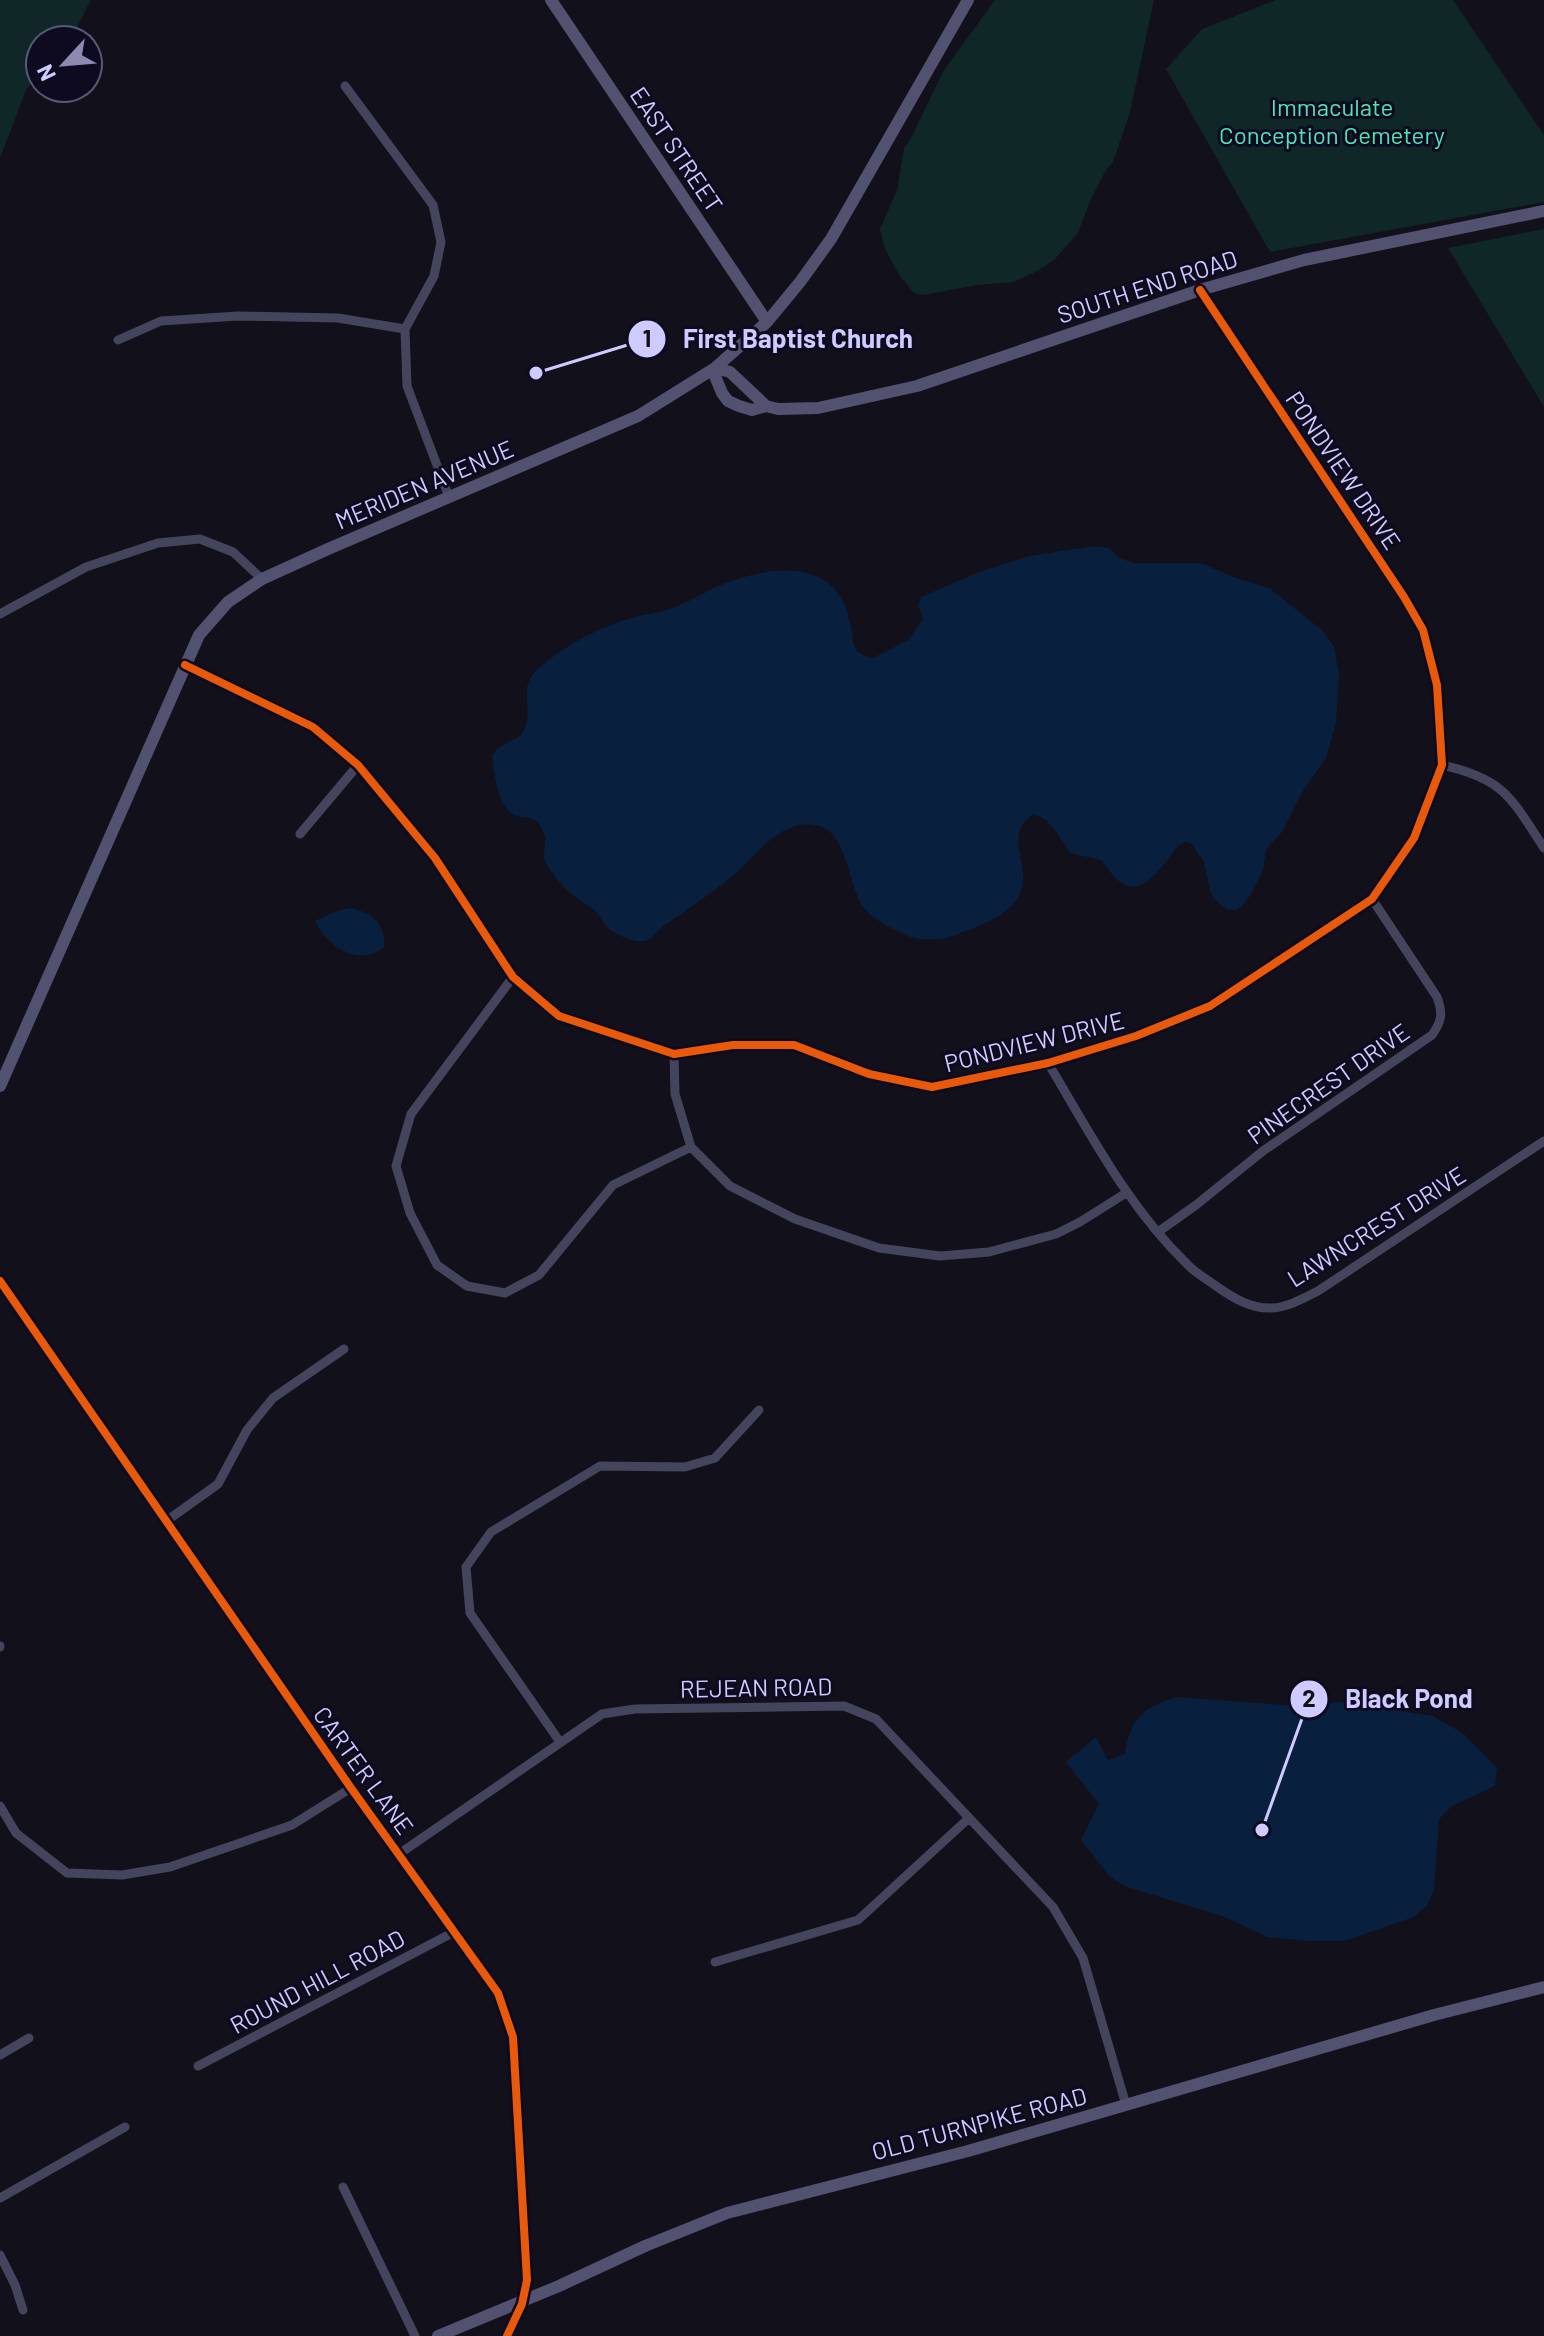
<svg xmlns="http://www.w3.org/2000/svg" width="1544" height="2336" viewBox="0 0 1544 2336" font-family="Barlow,sans-serif">
	<style>
		.green { fill: #0f2726 }
		.water { fill: #091f3e }
		.lines { fill: none; stroke-linecap: round; stroke-linejoin: round }
		.street { stroke: #44455d; stroke-width: 9 }
		.secondary { stroke: #52516f; stroke-width: 12 }
		.cycleway-casing { stroke: #0e0b20; stroke-width: 13 }
		.cycleway { stroke: #e8590c; stroke-width: 8 }
		.labels { text-anchor: middle; dominant-baseline: central; stroke-width: 6; stroke-linejoin: round; paint-order: stroke }
		.park-label { font-size: 24px; fill: #51e5b6; stroke: #0e0b20 }
		.street-label { font-size: 24px; fill: #cdcbff; stroke: #0e0b20 }
		.leader { fill: none; stroke: #cdcbff; stroke-width: 3 }
		.callout-dot { fill: #cdcbff; stroke: #0e0b20; stroke-width: 3 }
		.mark-label { font-size: 24px; text-anchor: middle; font-weight: bold; fill: #111 }
		.callout-label { font-size: 26px; text-anchor: middle; font-weight: bold; fill: #cdcbff; stroke: #0e0b20; stroke-width: 6; stroke-linejoin: round; paint-order: stroke }
	</style>
	<rect width="100%" height="100%" fill="#12101b"/>
	<path class="green" d="M0,0h91l-21,40h-30v35l-13,13 -27,70z
		M995,0h159l-24,112 -17,50 -7,8 -16,31 -12,32 -24,27 -19,12 -21,10 -37,3 -53,10 -10,-2 -15,-18 -14,-26 -5,-20 17,-39 7,-42 6,-8 34,-70z
		M1276,0h177l91,135v67l-274,50 -104,-183 36,-40z
		M1544,229v178l-96,-159z"/>
	<path class="water" d="M1095,546l14,2 10,10 15,5h67l32,14 36,11 53,42 12,17 5,28 -3,48 -10,35 -25,36 -19,38 -16,17 -3,22 -13,25 -9,11 -6,3 -8,-1 -12,-9 -4,-6 -7,-32 -13,-19 -7,-1 -6,4c-12,14 -33,51 -55,38 -9,-5 -15,-16 -22,-24l-31,-7c-10,-15 -18,-33 -36,-39 -36,21 5,59 -19,88 -12,15 -35,24 -52,30 -21,9 -44,11 -64,0 -12,-6 -26,-13 -35,-24 -16,-21 -16,-75 -45,-82 -39,-9 -60,28 -85,49 -22,18 -46,34 -69,50 -11,8 -14,19 -30,16 -8,-2 -21,-7 -27,-13 -6,-6 -9,-14 -15,-19 -6,-5 -14,-8 -20,-14 -10,-8 -21,-21 -27,-32 -5,-10 2,-20 -2,-30 -10,-24 -20,-10 -33,-20 -15,-12 -16,-40 -19,-57 8,-15 27,-14 32,-26 11,-23 -9,-40 15,-62 27,-24 61,-41 96,-51 11,-3 24,-4 35,-8 15,-5 30,-14 44,-21 30,-13 75,-26 106,-10 21,10 29,34 32,55 1,7 1,12 5,18 4,4 10,6 16,7l35,-18 15,-21 -5,-14 3,-8 58,-25 50,-16z
		M350,908c21,4 36,15 34,39 -25,21 -57,-1 -69,-26l21,-10z
		M1176,1697l122,9 44,-4 91,14 31,18 33,34 -2,18 -43,20 -13,13 -5,71 -7,16 -16,12 -67,23h-37l-40,-4 -42,-20 -98,-30 -17,-10 -29,-37 18,-36 -33,-42 30,-25 12,23 17,-6c5,-35 18,-47 51,-57z"/>
	<g class="lines">
		<path class="street" d="M345,86l88,119 8,37 -7,34 -29,53 2,57 42,111
			M118,340l43,-19 77,-5 100,2 67,11
			M0,614l86,-47 72,-24 42,-4 33,13 29,27
			M185,665l128,62 45,38 77,93 78,119 46,39 115,38 59,-9h61l75,29 63,13 116,-24 88,-27 74,-30 162,-107 42,-61 28,-73 -5,-80 -14,-55 -19,-33 -204,-307
			M1442,765c63,14 69,33 102,83
			M300,834l58,-69
			M513,977l-102,137 -15,52 14,47 27,52 30,21 38,7 34,-18 74,-90 78,-38
			M674,1054l1,40 16,53 39,39 65,33 84,29 61,8 49,-4 67,-18 24,-12 46,-29
			M1048,1063c42,70 80,144 139,201 8,9 20,15 29,22 17,12 35,23 56,22 17,-1 32,-10 46,-17l226,-150
			M1158,1232l38,-27 67,-54 169,-116c10,-14 11,-22 5,-38l-65,-98
			M0,1281l351,507 147,205 15,44 14,243 -5,24 -15,32
			M165,1522l53,-38 29,-54 26,-32 71,-49
			M0,1646v1
			M560,1742l-90,-129 -4,-46 25,-35 109,-66 85,1 30,-9 44,-48
			M0,1806l16,27 51,40 55,2 48,-8 122,-42 59,-37
			M399,1854l203,-140 33,-5 209,-3 32,13 177,188 30,51 43,147
			M715,1962l143,-42 111,-102
			M0,2055l29,-17
			M198,2066l256,-134
			M343,2187l72,149
			M0,2198l125,-71
			M0,2255l15,30 8,25"/>
		<path class="secondary" d="M551,0l216,322
			M766,406l-36,-34 -15,-4v8l7,17 6,8 11,5 13,4 14,-4 12,3 40,-1 99,-22 283,-96 104,-30 240,-49
			M0,1086l199,-451 29,-33 34,-23 66,-30 310,-133 77,-48 52,-46 33,-40 31,-43 137,-239
			M438,2336l121,-50 86,-40 82,-33 241,-62 466,-136 110,-28"/>
		<defs>
			<path id="cycleway" d="M185,665l128,62 45,38 77,93 78,119 46,39 115,38 59,-9h61l75,29 63,13 116,-24 88,-27 74,-30 162,-107 42,-61 28,-73 -5,-80 -14,-55 -19,-33 -204,-307
				M0,1281l351,507 147,205 15,44 14,243 -5,24 -15,32"/>
		</defs>
		<use href="#cycleway" class="cycleway-casing"/>
		<use href="#cycleway" class="cycleway"/>
	</g>
	<g class="labels">
		<g class="park-label">
			<text x="1332" y="106">Immaculate<tspan x="1332" dy="28">Conception Cemetery</tspan></text>
		</g>
		<g class="street-label">
			<text transform="translate(677 149) rotate(56)">EAST STREET</text>
			<text transform="translate(1147 286) rotate(-18)">SOUTH END ROAD</text>
			<text transform="translate(1344 470) rotate(56)">PONDVIEW DRIVE</text>
			<text transform="translate(424 484) rotate(-23)">MERIDEN AVENUE</text>
			<text transform="translate(1034 1041) rotate(-14)">PONDVIEW DRIVE</text>
			<text transform="translate(1328 1083) rotate(-35)">PINECREST DRIVE</text>
			<text transform="translate(1376 1226) rotate(-32)">LAWNCREST DRIVE</text>
			<text transform="translate(756 1687) rotate(-1)">REJEAN ROAD</text>
			<text transform="translate(364 1770) rotate(54)">CARTER LANE</text>
			<text transform="translate(317 1981) rotate(-28)">ROUND HILL ROAD</text>
			<text transform="translate(979 2123) rotate(-15)">OLD TURNPIKE ROAD</text>
		</g>
	</g>
	<path class="leader" d="M536 373L647 339M1262 1830L1309 1699"/>
	<g class="callout-dot">
		<circle cx="536" cy="373" r="8"/>
		<circle cx="1262" cy="1830" r="8"/>
		<circle cx="647" cy="339" r="20"/>
		<circle cx="1309" cy="1699" r="20"/>
	</g>
	<g class="mark-label">
		<text x="647" y="347">1</text>
		<text x="1309" y="1707">2</text>
	</g>
	<g class="callout-label">
		<text x="798" y="348">First Baptist Church</text>
		<text x="1409" y="1708">Black Pond</text>
	</g>
	<g transform="translate(64 64) rotate(244)"><circle r="38" fill="#0e0b20" stroke="#5a5879" stroke-width="2"/>
	<path d="M0-6L14 30L0 20L-14 30Z" fill="#8c8aaf"/>
	<text y="-12" font-size="22" font-weight="bold" text-anchor="middle" fill="#cdcbff">N</text>
	</g>
</svg>
